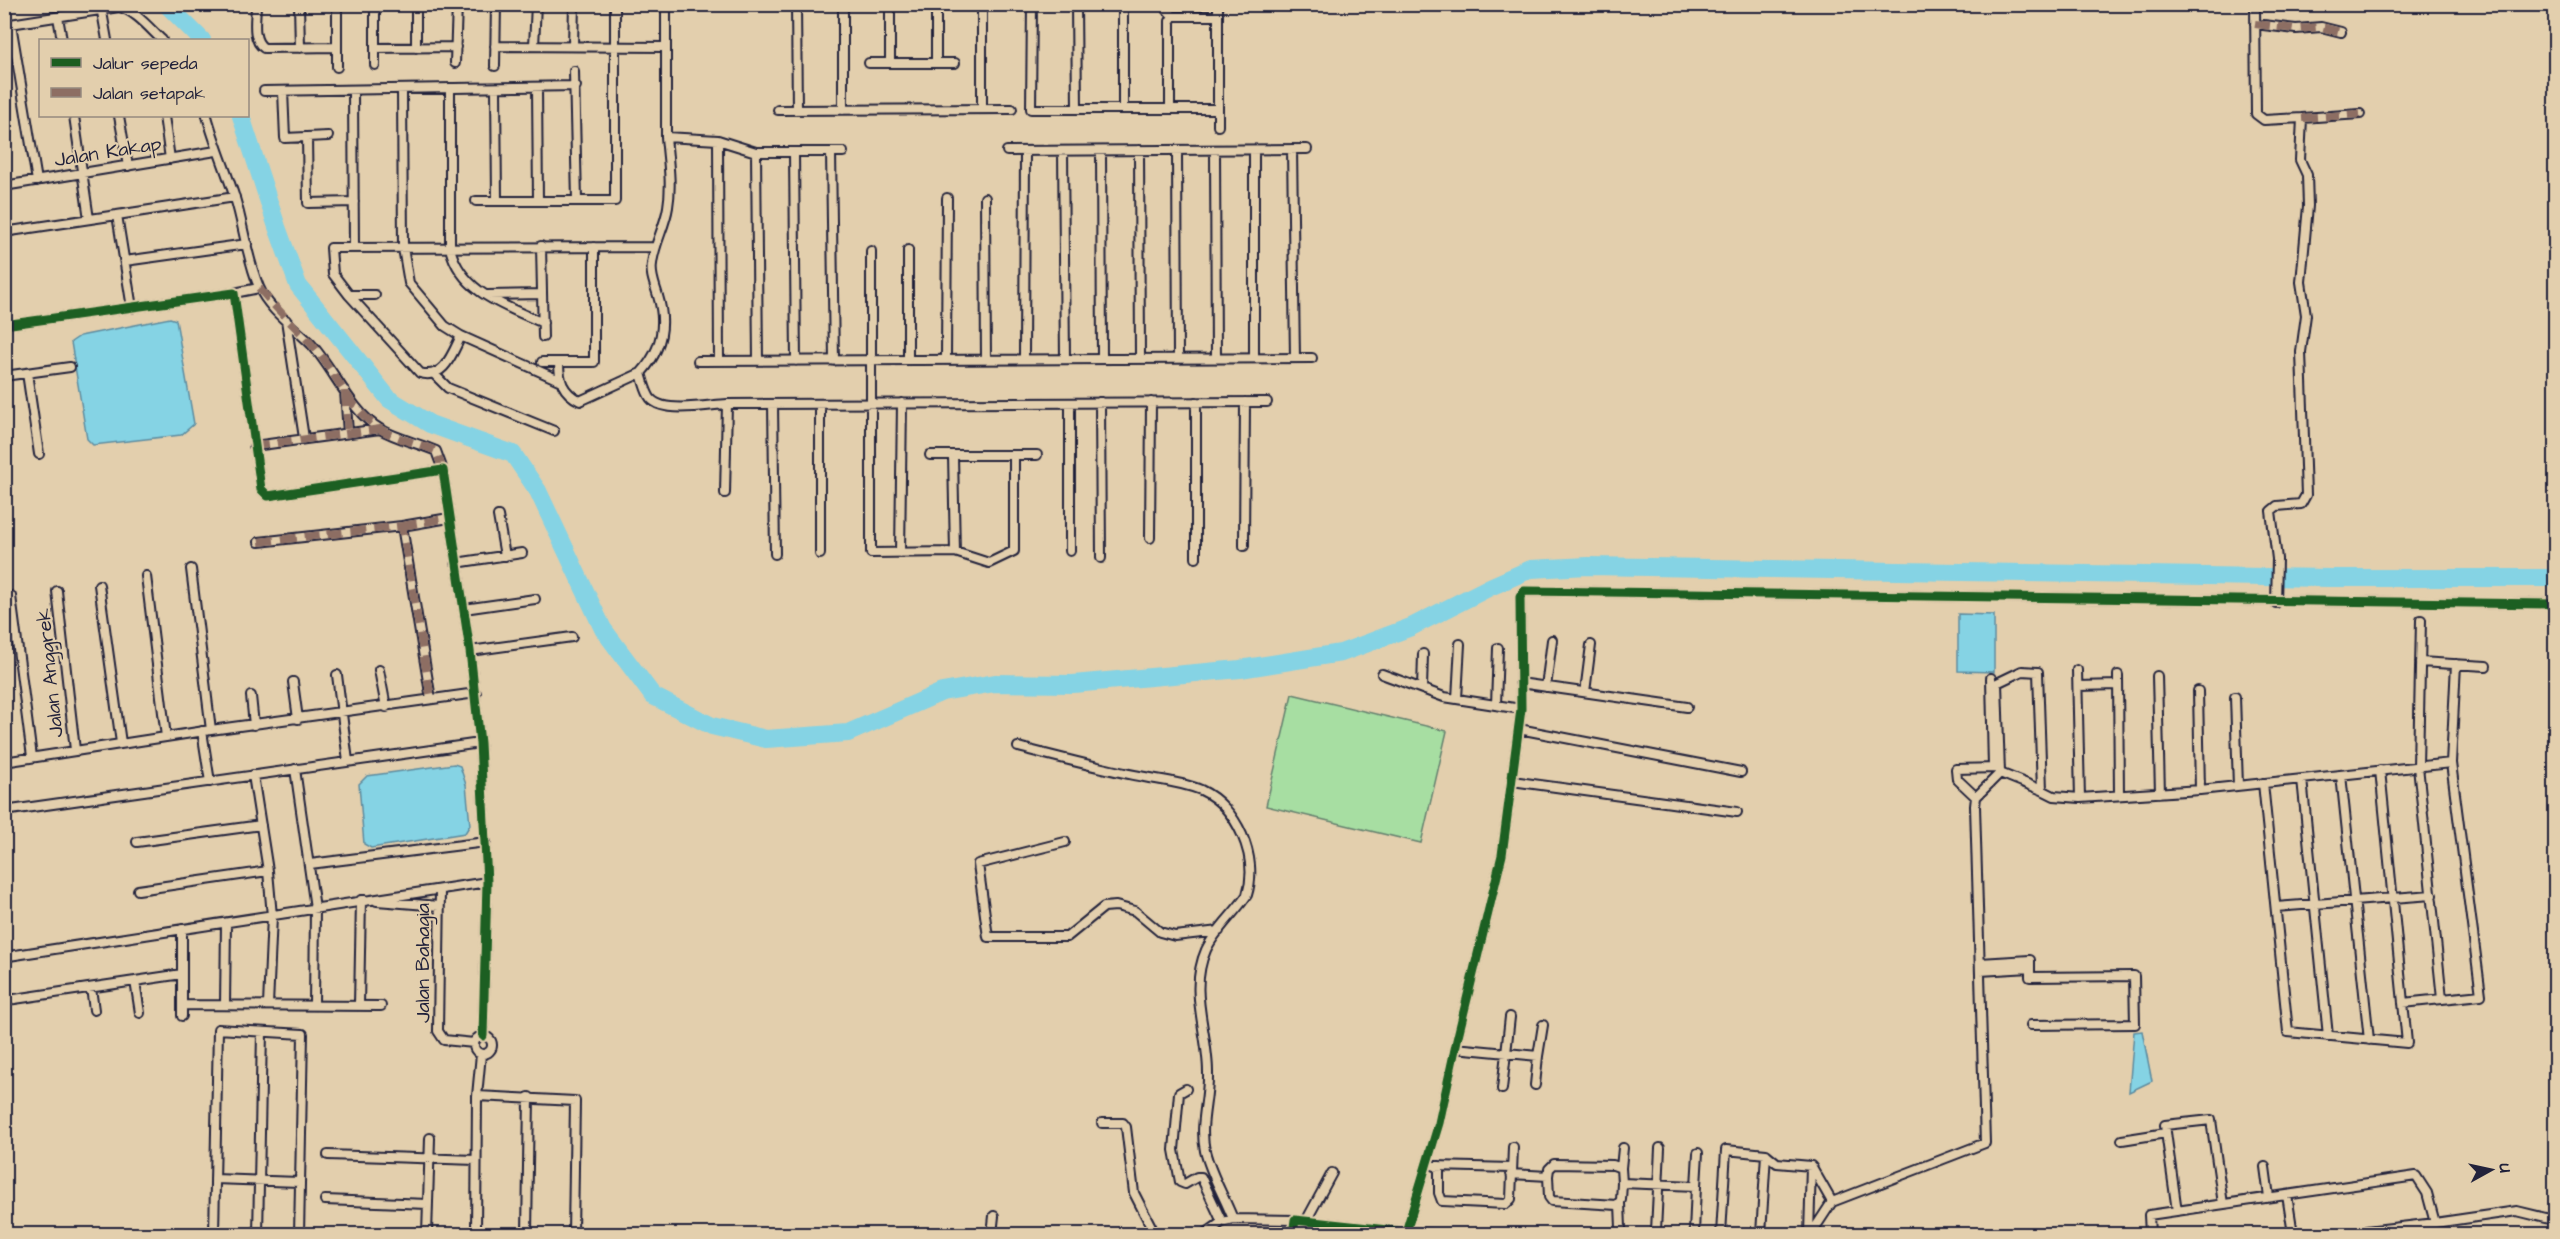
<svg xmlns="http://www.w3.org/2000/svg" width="2560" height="1239" viewBox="0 0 2560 1239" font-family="'Architects Daughter',sans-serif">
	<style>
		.green { fill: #a7dea2; stroke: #64806e; stroke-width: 1.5 }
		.water { fill: #85d3e4; stroke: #5d8ca0; stroke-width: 1.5 }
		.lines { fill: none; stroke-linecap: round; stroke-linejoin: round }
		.river { stroke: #85d3e4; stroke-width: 18 }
		.minor-casing { stroke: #22223b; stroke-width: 12 }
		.minor { stroke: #e3cfad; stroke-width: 8 }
		.quiet { stroke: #8d6e63; stroke-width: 8; stroke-dasharray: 15 8; stroke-linecap: butt }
		.cycleway-casing { stroke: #e3cfad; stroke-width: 13 }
		.cycleway { stroke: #1b5e20; stroke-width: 9 }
		.labels { text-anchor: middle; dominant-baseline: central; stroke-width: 4.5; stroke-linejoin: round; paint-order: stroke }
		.street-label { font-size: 20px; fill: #22223b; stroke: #e3cfad }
	</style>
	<rect width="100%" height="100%" fill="#e3cfad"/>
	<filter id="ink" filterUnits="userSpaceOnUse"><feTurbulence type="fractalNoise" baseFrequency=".0167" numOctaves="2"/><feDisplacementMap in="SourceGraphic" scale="12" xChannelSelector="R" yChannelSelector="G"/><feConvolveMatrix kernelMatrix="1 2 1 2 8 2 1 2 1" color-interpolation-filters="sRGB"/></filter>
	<g filter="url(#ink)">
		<path class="green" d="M1292,694l155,37 -26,112 -155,-37z"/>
		<path class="water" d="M170,318l6,2 18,104 -13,11 -88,10 -6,-6 -16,-97 9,-6z
			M1958,614l36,1v57l-36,-1z
			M454,764l6,2 6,19 4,40 -5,8 -94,15 -7,-4 -5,-60 8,-8z
			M2142,1031l10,50 -23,11 5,-60z"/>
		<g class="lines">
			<path class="river" d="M166,4l36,36
				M241,116l36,111 21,58 91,114 41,25 83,30 25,37 65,138 50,67 59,30 54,13 82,-6 94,-41 53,-9 78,1 167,-15 101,-16 70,-26 79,-40 41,-18 57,-3 744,12h224"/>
			<defs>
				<path id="minor" d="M256,4c0,14 -5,36 8,44l73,-1
					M299,4l1,44
					M416,4v44
					M666,4v43
					M796,4l1,106
					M843,4v106
					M890,4v59
					M936,4v59
					M982,4v105
					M1032,4l-1,105h187
					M1076,4l1,105
					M1123,4v105
					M1162,4l11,12h45
					M1218,4v122
					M2255,4l1,110 8,6 38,-2 -2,42 7,15 1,31 -7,76 5,33 -5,37 5,143 -5,9 -24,2 -6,5 6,48 -1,44
					M102,12l5,28
					M58,17l4,23
					M11,24l26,157
					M2255,24l41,5 25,-2 20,5
					M4,25l115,-18c17,4 31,22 43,33
					M495,46l171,1v90l52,3 38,12h87
					M534,46l2,-42
					M573,46l1,-42
					M375,48l81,-1
					M455,63l2,-59
					M869,63h86
					M375,65v-61
					M495,66l1,-62
					M337,67v-63
					M574,71l3,130
					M537,87l1,114
					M450,88v160c11,45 56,58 93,75
					M496,88l1,113
					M402,89l1,159 6,35 36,43 16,10 98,44
					M353,90l1,158
					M264,91l312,-5
					M283,91l2,47 43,-2
					M1170,109v-88l3,-5
					M778,110l234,-1
					M74,116l15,103
					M119,116l9,50
					M164,116l6,43
					M207,116c8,29 19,54 28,82 9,29 12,61 24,89 9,22 35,40 52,57 23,25 40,68 69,85 17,10 38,14 56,22l7,19
					M2302,118l58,-4
					M307,137l1,66 46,-1
					M666,137c2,23 6,47 2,70 -3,20 -14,37 -16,57 -2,11 3,21 6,32 9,29 3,55 -17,77 2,7 4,16 8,23 10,19 58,9 78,8l540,-2
					M718,140l1,221
					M1292,149l3,209
					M1139,150l1,208
					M1177,150l1,208
					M1215,150l1,208
					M1007,151l300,-2
					M1063,151l2,207
					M1101,151l1,207
					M756,152l2,209
					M794,152l2,209
					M831,152l3,209
					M4,186l212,-35
					M985,198l1,161
					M476,201h139v-197
					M117,215l118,-18
					M4,232l113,-17 15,93
					M541,246l2,91
					M871,251v302l84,-1 34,11 25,-12v-96
					M125,261l122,-17
					M234,293l25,-5
					M349,295l71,78c24,7 32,-19 41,-37
					M375,295h-26l-16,-21 -2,-26 324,-1
					M487,295l55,-1
					M286,320l18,118
					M4,325l230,-32 27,196 7,7 175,-26 27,181 10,92 7,139 -4,154
					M1254,358v-208
					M1024,359l1,-208
					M908,360v-110
					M946,360l1,-162
					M698,361l614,-3
					M542,362h52v-115
					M559,362c0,18 3,30 21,39l61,-28
					M27,373l12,81
					M434,374l14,14 106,43
					M4,376l66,-9
					M345,391l3,42
					M1100,402l1,156
					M1070,403v148
					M773,404l2,150
					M820,404v150
					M254,446l126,-17
					M930,455h107
					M953,455l2,97
					M725,493l2,-89
					M498,516l7,40
					M402,526l47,-8
					M1150,538l1,-136
					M259,542l143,-16 29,173
					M1244,546l1,-144
					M900,553l2,-150
					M1196,558v-156
					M456,563l66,-10
					M191,569l20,161
					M146,576l20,161
					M99,585l22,158
					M57,591l18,159
					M11,596l21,161
					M464,609l71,-10
					M2421,620l-3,146 24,233
					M470,651l102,-14
					M2420,662l66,4
					M379,670l7,37
					M2077,670l3,128
					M1382,674l62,23 77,12
					M337,675l11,86
					M2118,675l1,120
					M2157,676l3,117
					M1991,678l2,90
					M293,682l5,37
					M1520,683l167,24
					M2078,686l40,-1
					M1546,687l6,-47
					M1422,689l1,-35
					M2198,691l2,99
					M1585,692l6,-47
					M251,696l3,29
					M2235,697l3,89
					M1457,699l3,-55
					M1496,705l2,-57
					M1519,729l222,43
					M202,731l8,51
					M1018,747c39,10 77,20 116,28 23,5 45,6 67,15 36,17 58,67 46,105 -12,18 -32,35 -41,55 -18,41 2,81 2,123 1,27 -9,50 -3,78 6,24 19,45 28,68
					M4,762l207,-32 265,-37
					M295,769l20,139 -1,97
					M2000,773l42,17
					M253,775l15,96 4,45 -4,89
					M2341,775l28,265
					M2302,779l26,257
					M1512,781l225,31
					M2263,783l25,249 119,11 -27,-273
					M1976,797l-19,-18 -1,-10 41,-1
					M4,811l476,-68
					M137,842l124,-17
					M1065,842l-87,22 10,73h79l37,-30 12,-1 19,5 25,21 15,4 44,-5
					M310,864l176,-22
					M138,890l130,-19
					M440,890l-2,141 6,9 30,3
					M377,901l62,5
					M2276,907l156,-12
					M9,956l478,-74
					M1980,963l50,-3v17l104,-1 1,48 -104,1
					M1980,971l50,-3
					M135,981l5,32
					M91,988l3,22
					M8,1000l174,-26
					M2403,1003l78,-8 -30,-232 5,-99
					M182,1005l199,1
					M225,1005l1,-82
					M359,1005l2,-105h4
					M182,1016v-87
					M474 1045a9 9 0 1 1 18 0a9 9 0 1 1-18 0Z
					M1455,1048l83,8 5,-31
					M1535,1085l3,-29
					M1186,1089l-7,4 -5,57 6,32 5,2 12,-7h4l21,45
					M1502,1089l8,-72
					M477,1096l98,5 -2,133
					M1102,1123h21l3,4 8,66 21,41
					M2122,1140l44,-7
					M328,1155l148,5
					M1435,1166l77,2
					M1439,1166v27l3,8 64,3 5,-5 2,-52
					M1812,1167l20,35
					M2265,1167l4,30
					M1621,1168l2,-20
					M1511,1174l37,2 1,-7 5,-5 59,1 8,3 1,15 74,3 2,-33
					M1548,1176l1,21 3,4 65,4 4,-5 1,-17
					M215,1179l85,3
					M2287,1195l6,39
					M325,1200l103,4
					M1620,1203l1,25
					M2177,1211l-12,-86 46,-5 12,84
					M1306,1221l26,-48
					M2435,1223l82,-12 37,9 2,13
					M1656,1231l4,-83
					M1406,1232l29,2
					M1694,1233l2,-47
					M214,1234l4,-205 85,5 -4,200
					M258,1234l4,-202
					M427,1234l3,-96
					M476,1234l1,-138 4,-42
					M527,1234l2,-137
					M992,1234l2,-18
					M1205,1234l17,-12 11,-3 62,1
					M1293,1234l2,-14 111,12 33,-109 18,-83 45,-185 19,-146 -1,-112 4,-6 1032,13
					M1721,1234l5,-84 40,4 11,9 34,3 -2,68
					M1761,1234l5,-80
					M1811,1234l21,-32 153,-59 -10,-337 1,-9 24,-24 -3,-90 25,-12 16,1 4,118 12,6 26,2 120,-8 251,-27
					M2150,1234l-1,-19 267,-39 11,17 8,30 -95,11"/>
			</defs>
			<use href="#minor" class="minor-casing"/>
			<use href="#minor" class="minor"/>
			<path class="quiet" d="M2255,24l41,5 25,-2 20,5
				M2302,118l58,-4
				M259,288c17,21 36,38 54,58 22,25 37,64 67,83 16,10 38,14 56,22l7,19
				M345,391l3,42
				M254,446l126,-17
				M402,526l47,-8
				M259,542l143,-16 29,173
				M1406,1232l29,2"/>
			<defs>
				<path id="cycleway" d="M4,325l230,-32 27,196 7,7 175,-26 27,181 10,92 7,139 -4,154
					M1293,1234l2,-14 111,12 33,-109 18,-83 45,-185 19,-146 -1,-112 4,-6 1032,13"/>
			</defs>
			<use href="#cycleway" class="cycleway-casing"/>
			<use href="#cycleway" class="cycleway"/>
		</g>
	</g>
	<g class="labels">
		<g class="street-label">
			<text transform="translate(108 152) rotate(-9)">Jalan Kakap</text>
			<text transform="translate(50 673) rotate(-96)">Jalan Anggrek</text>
			<text transform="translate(423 963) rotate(-90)">Jalan Bahagia</text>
		</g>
	</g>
	<rect width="2560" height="1239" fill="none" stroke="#e3cfad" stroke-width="24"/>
	<rect x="12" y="12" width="2536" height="1215" fill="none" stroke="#22223b" stroke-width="2" filter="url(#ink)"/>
	<rect x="39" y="39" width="210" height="78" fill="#e3cfad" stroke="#968a7f" stroke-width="1.5"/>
	<rect x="51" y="58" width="30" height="9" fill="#1b5e20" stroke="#968a7f" stroke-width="1.5"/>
	<text x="93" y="69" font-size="18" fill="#22223b">Jalur sepeda</text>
	<rect x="51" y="88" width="30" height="9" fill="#8d6e63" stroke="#968a7f" stroke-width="1.5"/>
	<text x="93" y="99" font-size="18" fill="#22223b">Jalan setapak</text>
	<g transform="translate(2491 1170) rotate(82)" stroke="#e3cfad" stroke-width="4.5" paint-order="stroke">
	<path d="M0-4.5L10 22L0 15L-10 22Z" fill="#22223b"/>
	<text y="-9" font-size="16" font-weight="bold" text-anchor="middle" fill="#22223b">U</text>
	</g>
</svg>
